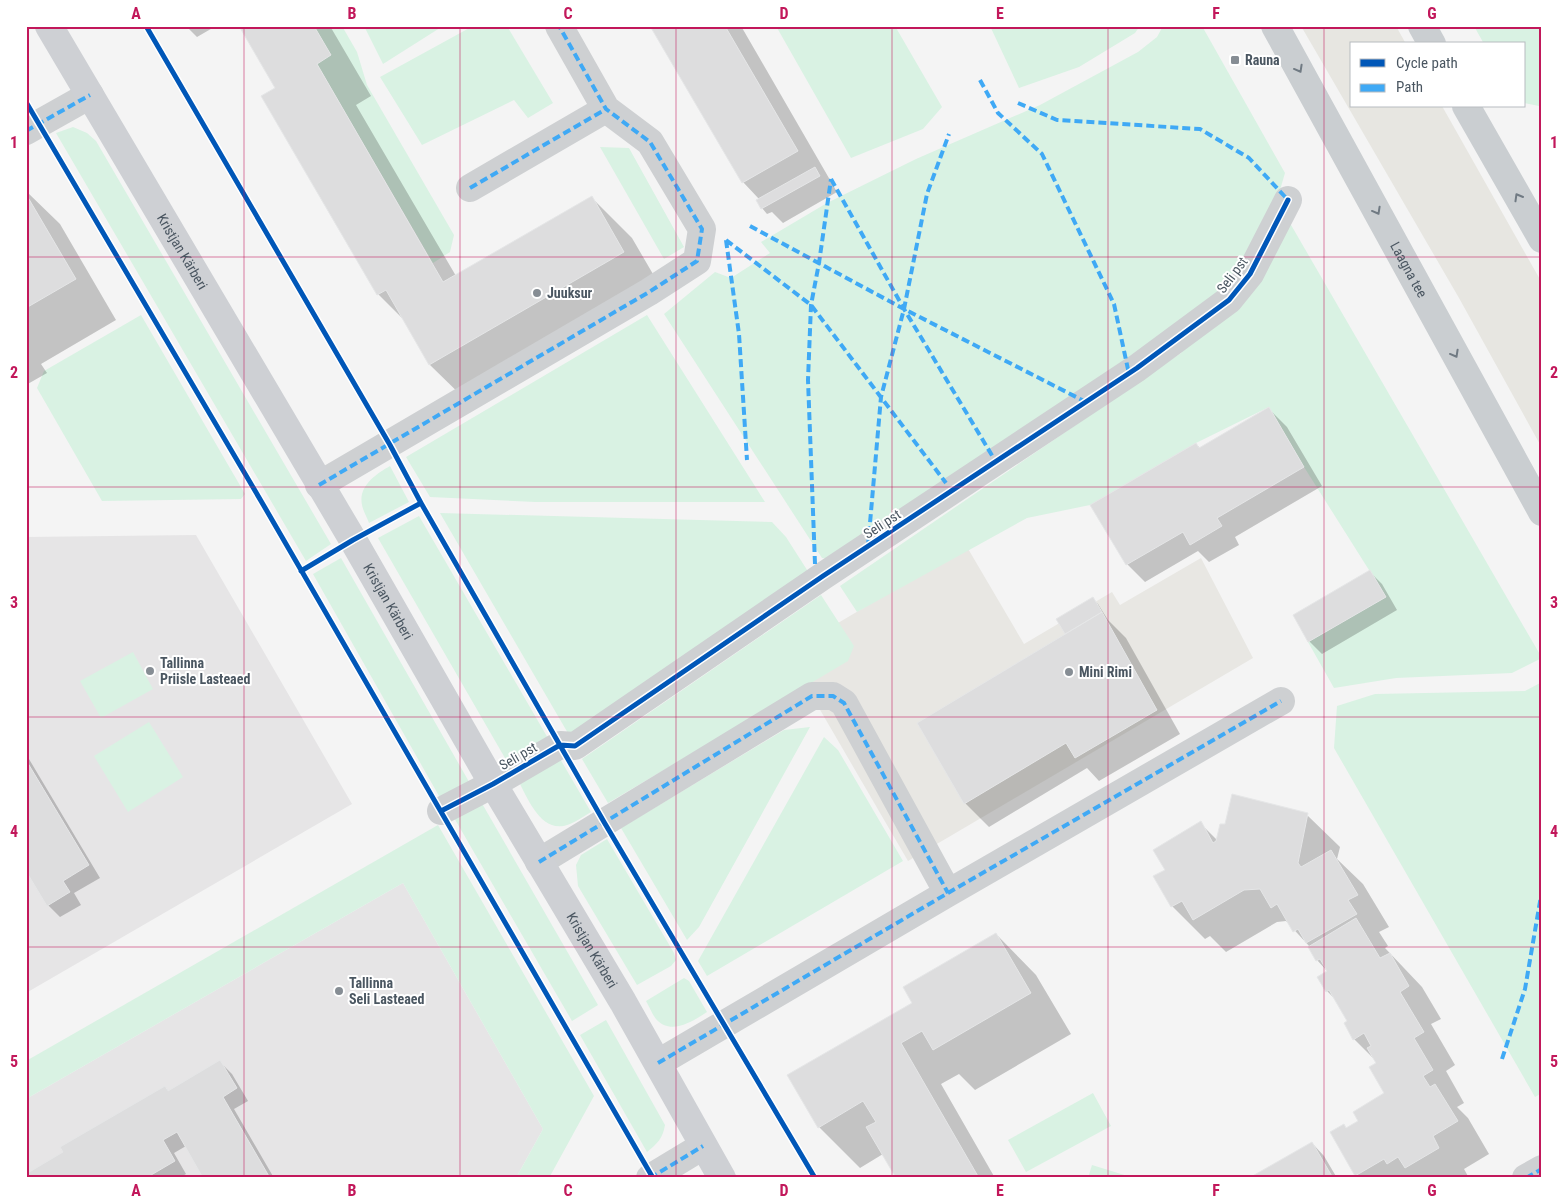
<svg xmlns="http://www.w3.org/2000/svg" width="1568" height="1204" viewBox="0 0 1568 1204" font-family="'Roboto Condensed',sans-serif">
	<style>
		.commercial { fill: #e8e7e3 }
		.education { fill: #e6e5e6 }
		.green { fill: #d9f2e3 }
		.sand { fill: #e7e6e1 }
		.shadow { fill: #0003 }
		.building { fill: #ddddde; stroke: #e5e6e7 }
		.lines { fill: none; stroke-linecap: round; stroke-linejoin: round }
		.street { stroke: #ced0d2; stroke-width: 28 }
		.secondary { stroke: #ced0d4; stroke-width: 28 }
		.primary { stroke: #caced1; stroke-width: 28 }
		.quiet { stroke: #3fa9f5; stroke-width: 4; stroke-dasharray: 8 4; stroke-linecap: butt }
		.cycleway-casing { stroke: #fff; stroke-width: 8 }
		.cycleway { stroke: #0057b8; stroke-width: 5 }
		.oneway { stroke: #707a83 }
		.grid { fill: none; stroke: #c2185b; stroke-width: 1; stroke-opacity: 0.55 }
		.poi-dot { fill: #868d94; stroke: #fff; stroke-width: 2 }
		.labels { text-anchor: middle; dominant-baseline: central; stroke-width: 4; stroke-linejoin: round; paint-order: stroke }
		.poi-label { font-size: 14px; font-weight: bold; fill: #4a5661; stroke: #fff; text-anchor: start }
		.street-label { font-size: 14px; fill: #4a5661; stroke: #fff }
		.neatline { fill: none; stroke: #c2185b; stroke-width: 2 }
		.grid-label { font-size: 16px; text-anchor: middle; font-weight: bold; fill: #c2185b }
	</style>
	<rect width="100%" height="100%" fill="#f4f4f4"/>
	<path class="commercial" d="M967,547l57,97 88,-52 8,13 81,-47 52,100 -345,203 -121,-208z"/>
	<path class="education" d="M196,535l156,269 -326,189v-456z
		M403,883l140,246 -27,49h-490v-79z"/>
	<path class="green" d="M314,26h28l15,26 10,33 87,150 -4,17 -17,11 -116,-199z
		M364,26h79l-60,38z
		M473,26h34l46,77 -25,15 -14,-18 -92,45 -42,-68z
		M776,26h119l47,81 -19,22 -72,29z
		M990,26h150l-5,7 -56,34 -60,21z
		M1163,26h39l83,147 -10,34 -49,90 -396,262 -8,-1 -158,-244 51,-42 16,6 39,-25 -9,-11 66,-39 89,-44 124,-54 98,-53 19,-15z
		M1474,26h68v78l-3,2 -15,-3v-59h-40z
		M73,127l14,6 9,8 235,403 -25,17 -250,-428z
		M600,147l29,1 55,99 -20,12z
		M1287,218l255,440 -30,15 -116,5 -62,10 -26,-46 78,-45 -82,-130 -35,-60 -73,36 -106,62 -63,13 -170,94 -17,-26 341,-233z
		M141,315l104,179 -4,5 -139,2 -65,-113 7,-17z
		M647,315l118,187h-230l-105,-5 -24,-40z
		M390,466l19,36 -40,21c-2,-6 -6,-12 -7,-18 -4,-19 14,-31 28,-39z
		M440,513l332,9 14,15 23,36 -240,162z
		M419,516l130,224 -40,25 -131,-227z
		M341,558l131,229 -29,16 -130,-229z
		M821,595l33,51 -6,15 -240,142 -26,-44z
		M133,652l20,37 -52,29 -21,-37z
		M1542,682v411l-7,4 -201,-349 3,-42 38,-12 150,-3z
		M149,722l34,55 -55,35 -34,-56z
		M810,727l-111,200 -12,13 -66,-112 163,-98z
		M824,737l14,13 65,111 -196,115 -9,-15z
		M559,757l32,55c-7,4 -14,9 -21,12 -28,12 -42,-25 -52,-44z
		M480,800l118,205 -26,16 -119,-205z
		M438,825l156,271 -45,82h-33l27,-49 -140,-246 -377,216v-38z
		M607,839l67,114 2,7 -5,6 -34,19 -59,-99 -2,-21 5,-10z
		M684,978l5,3 18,31c-14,9 -36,24 -51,7 -4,-5 -7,-13 -10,-18z
		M606,1020l59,105c-2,13 -8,19 -18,27l-67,-117z
		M1093,1093l18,33 -85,46 -18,-32z
		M1092,1165l42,13h-46z"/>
	<path class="sand" d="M1301,26h95l10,18h-54v62h90l100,177v165l-83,-150z"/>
	<path class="shadow" d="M186,26h30l-19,11z
		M240,26h90l41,70 -15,9 100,171 135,-79 41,41 32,55 -193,112 -41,-40 -25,-44 -27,-27 -115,-197 14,-8z
		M652,26h89l96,166 -54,31 -11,-11 -5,2 -5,-6 -3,-9 -16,-17z
		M26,191l34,33 56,96 -75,44 6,9 -21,12z
		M1269,409l18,18 35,59 -87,51 4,8 -30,17 -11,-11 -53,31 -18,-18 69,-120 5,5z
		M1370,572l12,12 15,26 -75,44 -13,-13 -15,-25z
		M1092,599l6,5 10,16 18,18 54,96 -81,47 -12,-13 -98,59 -24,-24 102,-168 -9,-16z
		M26,754l74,124 -26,15 7,12 -21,12 -12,-12 -22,-37z
		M1307,815l33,32 -3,12 26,25 26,43 -10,5 9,14 -3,2 37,39 19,32 -10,5 24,41 -9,6 18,32 -7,4 11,11 21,36 -25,15 5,9h-110l-27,-45 15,-4 13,-7 26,-28 -8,-31 -24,-24 -5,-18 -11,-19 -11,-11 -8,-14 9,-5 -11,-12 -7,-13 -24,-26 -9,1 -51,30 -16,-16 -5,3 -33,-33 -17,-30 11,-6 34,-47 17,17z
		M996,934l40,41 35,59 -96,56 -16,-16 -18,10 54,94h-98l-14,-24 -23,14 -41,-41 94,-124z
		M220,1062l12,12 16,27 -14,8 40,69h-69l-19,-32 -12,7 12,21 -7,4h-153l139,-91 4,5z
		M1312,1143l12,13 13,22h-85z"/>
	<path class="building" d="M239,26h75l17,29 -14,9 126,218 149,-86 32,56 -195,113 -43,-75 -9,5 -116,-199 14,-8z
		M650,26h75l73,125 -56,32z
		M815,167l5,9 -59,33 -5,-9z
		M26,194l50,85 -50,29z
		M1269,407l35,60 -87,51 5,8 -32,19 -7,-13 -57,33 -36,-60 106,-62 3,5z
		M1370,570l16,27 -78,45 -15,-27z
		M1093,597l9,15 -37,22 -9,-15z
		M1102,612l55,98 -82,48 -9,-15 -102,61 -47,-81z
		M26,760l63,105 -26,16 7,11 -23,14 -21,-35z
		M1232,794l76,19 -10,50 3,4 30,-17 27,45 -10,5 9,14 -51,29 -8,-14 -5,3 -16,-28 -6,4 -11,-19 -16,1 -51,30 -11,-19 -11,6 -18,-31 12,-6 -12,-20 48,-29 12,22 3,-2 4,-17h5z
		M1356,918l24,40 10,-5 19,33 -9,6 24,40 -10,6 19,32 -10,6 7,11 5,-3 23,37 -25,15 6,12 -34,20 -7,-11 -11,7 -3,-5 -29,17 -25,-44 14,-8 2,4 12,-7 -5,-9 31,-19 -15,-26 7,-4 -9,-15 4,-2 -7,-13 -11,7 -9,-17 3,-2 -18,-31 -3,2 -9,-15 10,-6 -7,-12 -4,2 -8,-14z
		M996,933l35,60 -98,57 -11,-19 -21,12 78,135h-83l-30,-51 10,-5 -13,-21 -45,27 -31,-53 125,-72 -9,-16z
		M220,1060l17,28 -14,9 47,81h-67l-26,-46 -14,8 12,21 -29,17h-120v-4l37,-22 -3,-5 105,-61 3,5z
		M1312,1142l21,36h-84z"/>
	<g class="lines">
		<path class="street" d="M26,131l64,-36
			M470,188l136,-79
			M319,485l330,-193 48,-31 5,-32 -52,-87 -44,-33 -47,-83
			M441,811l52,-27 67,-39 15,1 248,-170 314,-208 92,-68 21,-26 38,-74
			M539,862l273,-166h21l11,7 104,190
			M658,1063l290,-170 333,-192
			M650,1178l53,-32
			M1526,1178l16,-9"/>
		<path class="secondary" id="s1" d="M49,26l304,514 140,244 130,218 99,176"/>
		<g class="primary">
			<path id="s2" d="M1275,26l267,486"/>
			<path d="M1422,26l10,18"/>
			<path d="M1466,106l76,133"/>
		</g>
		<path class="quiet" d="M980,80l18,33 44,41 72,150 15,70
			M1018,103l39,17 143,9 49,29 39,42 -1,2
			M26,131l64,-36
			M831,179l73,130 92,153
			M470,188l136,-79
			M750,226l154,83 182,93
			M726,240l85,65 135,178
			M726,240l13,94 8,126
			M319,485l330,-193 48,-31 5,-32 -52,-87 -44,-33 -47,-83
			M868,546l13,-149 23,-88 23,-115 22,-60
			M815,564l-7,-184 3,-75 8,-42 12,-84
			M539,862l273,-166h21l11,7 104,190
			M1502,1059l23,-70 17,-99
			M658,1063l290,-170 333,-192
			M650,1178l53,-32
			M1526,1178l16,-9"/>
		<defs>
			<path id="cycleway" d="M146,26l244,419 31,58 -68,37 -52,31
				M26,102l238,404 389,672
				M421,503l183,319 211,356
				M441,811l52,-27 67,-39 15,1 248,-170 314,-208 92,-68 21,-26 38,-74"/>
		</defs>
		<use href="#cycleway" class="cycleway-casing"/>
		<use href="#cycleway" class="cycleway"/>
	</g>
	<defs><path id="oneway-chevron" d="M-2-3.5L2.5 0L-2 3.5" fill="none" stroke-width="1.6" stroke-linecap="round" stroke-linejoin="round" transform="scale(1.25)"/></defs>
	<g class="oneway">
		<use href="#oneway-chevron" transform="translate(1299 69) rotate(61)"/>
		<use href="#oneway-chevron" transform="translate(1518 197) rotate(-120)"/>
		<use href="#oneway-chevron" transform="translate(1377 211) rotate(61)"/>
		<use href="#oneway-chevron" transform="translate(1455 354) rotate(61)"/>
	</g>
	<path class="grid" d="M244,26v1152M460,26v1152M676,26v1152M892,26v1152M1108,26v1152M1324,26v1152M26,257h1516M26,487h1516M26,717h1516M26,947h1516"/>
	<g class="poi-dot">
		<rect x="1230" y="55" width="10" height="10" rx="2.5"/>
		<circle cx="537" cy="293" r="5"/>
		<circle cx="150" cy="671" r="5"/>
		<circle cx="1069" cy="672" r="5"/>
		<circle cx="339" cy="991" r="5"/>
	</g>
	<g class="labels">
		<g class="poi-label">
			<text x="1245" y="60">Rauna</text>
			<text x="547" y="293">Juuksur</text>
			<text x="160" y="663">Tallinna<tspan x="160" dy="16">Priisle Lasteaed</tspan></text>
			<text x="1079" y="672">Mini Rimi</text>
			<text x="349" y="983">Tallinna<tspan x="349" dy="16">Seli Lasteaed</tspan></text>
		</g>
		<g class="street-label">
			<text stroke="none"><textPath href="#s1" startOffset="262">Kristjan Kärberi</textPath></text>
			<text stroke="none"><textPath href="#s2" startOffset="278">Laagna tee</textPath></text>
			<text transform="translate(1232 275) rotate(-53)">Seli pst</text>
			<text transform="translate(882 524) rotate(-33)">Seli pst</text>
			<text stroke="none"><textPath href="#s1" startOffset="668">Kristjan Kärberi</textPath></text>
			<text transform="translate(518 756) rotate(-30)">Seli pst</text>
			<text stroke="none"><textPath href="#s1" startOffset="1072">Kristjan Kärberi</textPath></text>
		</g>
	</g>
	<rect width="1568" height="1204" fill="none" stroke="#ffffff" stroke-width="55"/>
	<rect x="1350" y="42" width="175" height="65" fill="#ffffff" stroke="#b7bbc0"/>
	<rect x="1360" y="59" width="25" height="8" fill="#0057b8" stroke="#b7bbc0"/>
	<text x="1396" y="68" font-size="15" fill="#4a5661">Cycle path</text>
	<rect x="1360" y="84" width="25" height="8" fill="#3fa9f5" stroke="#b7bbc0"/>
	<text x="1396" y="92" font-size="15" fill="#4a5661">Path</text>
	<rect x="28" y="28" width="1512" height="1148" class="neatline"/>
	<g class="grid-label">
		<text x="136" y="19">A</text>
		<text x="352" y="19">B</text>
		<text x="568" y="19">C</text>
		<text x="784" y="19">D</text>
		<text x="1000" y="19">E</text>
		<text x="1216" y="19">F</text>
		<text x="1432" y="19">G</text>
		<text x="14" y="148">1</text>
		<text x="1554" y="148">1</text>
		<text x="14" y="378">2</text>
		<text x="1554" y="378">2</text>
		<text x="14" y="608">3</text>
		<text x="1554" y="608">3</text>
		<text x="14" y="837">4</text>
		<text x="1554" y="837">4</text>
		<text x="14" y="1067">5</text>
		<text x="1554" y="1067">5</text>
		<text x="136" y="1196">A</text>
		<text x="352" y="1196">B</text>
		<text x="568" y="1196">C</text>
		<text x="784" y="1196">D</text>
		<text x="1000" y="1196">E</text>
		<text x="1216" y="1196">F</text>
		<text x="1432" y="1196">G</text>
	</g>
</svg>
